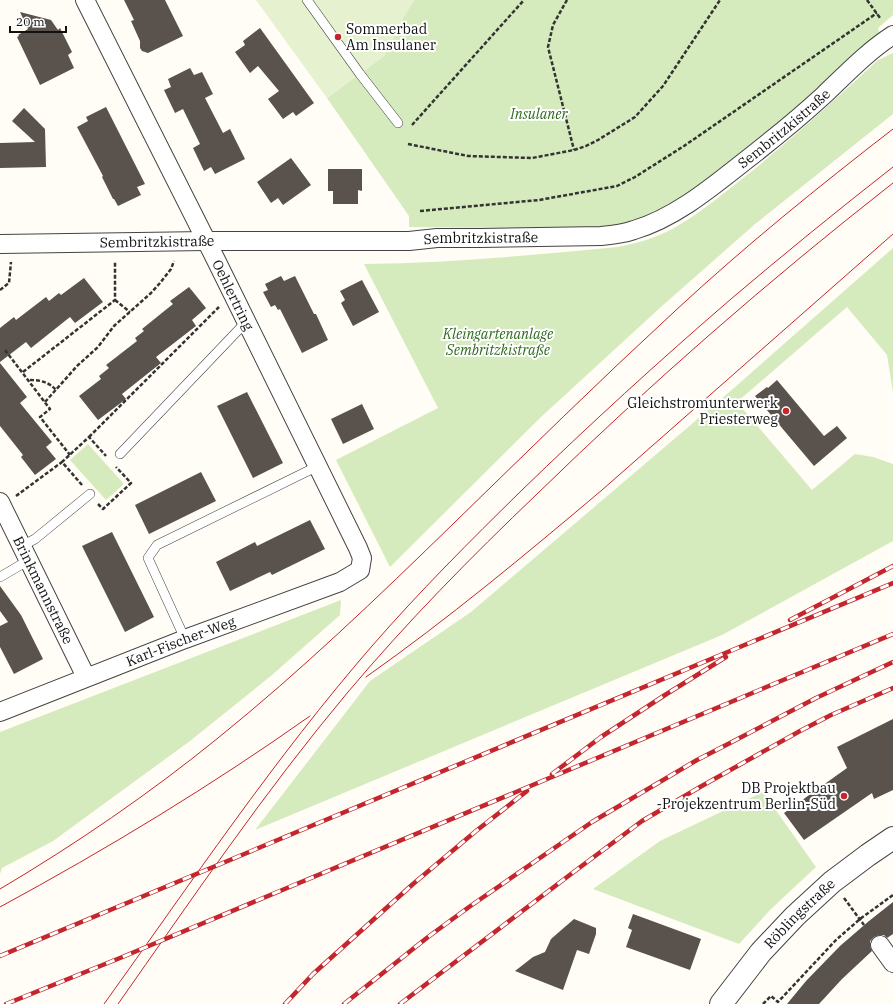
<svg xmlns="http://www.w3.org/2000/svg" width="893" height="1004" viewBox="0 0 893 1004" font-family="'IBM Plex Serif',serif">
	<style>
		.green { fill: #d5ebbd }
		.pitch { fill: #e6f2cf }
		.building { fill: #5a524d }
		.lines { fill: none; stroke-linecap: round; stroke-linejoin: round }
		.service-casing { stroke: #444; stroke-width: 10 }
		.minor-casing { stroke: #444; stroke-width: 20 }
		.tertiary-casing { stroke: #444; stroke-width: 24 }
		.path { stroke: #333; stroke-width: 2.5; stroke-dasharray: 4 2; stroke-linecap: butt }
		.service { stroke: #fff; stroke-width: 9 }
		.minor { stroke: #fff; stroke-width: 18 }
		.tertiary { stroke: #fff; stroke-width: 22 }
		.tram { stroke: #c4262e; stroke-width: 1 }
		.rail-casing { stroke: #c4262e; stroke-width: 4.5 }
		.rail { stroke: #fff; stroke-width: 3; stroke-dasharray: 9; stroke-linecap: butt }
		.poi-dot { fill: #c4262e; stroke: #fff; stroke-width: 1.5 }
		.labels { text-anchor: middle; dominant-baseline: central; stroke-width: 4; stroke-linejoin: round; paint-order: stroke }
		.poi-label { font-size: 14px; fill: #111; stroke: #fff; text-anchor: end }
		.park-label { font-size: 14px; font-style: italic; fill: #2f6b1f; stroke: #fff }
		.street-label { font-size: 14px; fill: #111; stroke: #fff }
	</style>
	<rect width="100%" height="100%" fill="#fffdf5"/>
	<path class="green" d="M414,0h479v15l-15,13 2,6 -48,44 -103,88 -64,43 -33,15 -38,5 -185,-2v-11l-82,-118 57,-42 19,-38z
		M893,53v61l-139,111 -92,81 -121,111 -151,150 -54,-107 102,-52 -74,-144c85,-1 169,-9 254,-17 15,-3 30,-7 44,-13 31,-14 63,-42 90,-63 43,-35 85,-73 126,-111z
		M893,248v144l-6,-37 -40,-48 -110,95 75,88 43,-36 18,3 20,7v77l-171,94 -467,195 115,-149 101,-69 263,-224z
		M88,444l36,40 -18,16 -36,-40z
		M341,600l-1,15 -68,60 -82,66 -137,100 -51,27 -2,6v-142z
		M763,792l53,75 -45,42 -32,35 -146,-55 67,-48z"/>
	<path class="pitch" d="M256,0h158l-11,18 -19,38 -57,42z"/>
	<path class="building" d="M124,0h41l18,36 -35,17 -6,-2 -2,-3v-7l-9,-20 3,-1z
		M20,12l31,8 7,10 2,-2 12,24 -4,3 6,13 -34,17 -23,-48 2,-1 -1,-1 10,-6z
		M260,28l54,75 -18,13 -3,-4 -10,7 -15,-20 11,-8 -21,-25 -8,7 -15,-21 10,-7 -2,-4z
		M190,68l4,7 8,-3 11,22 -8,4 18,35 7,-4 15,30 -30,15 -4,-7 -7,4 -11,-23 7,-4 -17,-35 -8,4 -11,-23 7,-3 -3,-8z
		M106,107l39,77 -8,3 4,8 -23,11 -4,-7h-1l-11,-22 1,-1 -26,-49 11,-6 -2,-4z
		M24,108l21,21 1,38 -46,1v-25l35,-1 -23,-21z
		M291,158l20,27 -28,20 -5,-7 -7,5 -14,-21z
		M328,169h34v22l-4,-1v14h-25v-13h-5z
		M281,276l3,5 11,-5 19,38h2l12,26 -26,13 -22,-44 -2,1 -3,-5 -4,2 -8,-15 5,-2 -3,-6z
		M84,278l19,24 -28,21 -5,-6 -39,31 -5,-6 -26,20v-34l14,-11 2,3 30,-23 3,4 10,-8 2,2z
		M362,280l17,32 -26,14 -12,-23 4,-3 -5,-9z
		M189,287l17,21 -14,12 4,6 -40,31 5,6 -39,31 4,5 -28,21 -19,-24 22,-17 -2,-3 10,-8 -3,-3 31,-24 -2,-3 9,-7 -2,-2 31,-25 -3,-3z
		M0,363l27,34 -7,6 32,39 -6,5 10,12 -21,16 -14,-18 2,-2 -23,-29z
		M777,380l47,56 13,-10 10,12 -33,28 -59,-70 12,-9 1,1z
		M247,392l36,71 -30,15 -36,-72z
		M362,404l12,25 -31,15 -12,-25z
		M201,472l15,29 -67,33 -14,-29z
		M310,520l15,29 -53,26 -2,-3 -40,19 -14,-29 39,-20 2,4z
		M112,532l42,85 -29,15 -43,-86z
		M0,586l21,29 22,44 -29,15 -14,-27v-21l8,-4 -8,-11z
		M893,719v71l-19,9 -2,-6 -68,47 -20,-27 63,-45 -10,-21z
		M893,902v32l-6,4 -3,-3h-5l-5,2 -4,4v5l2,5 -30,28 -23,25h-32l19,-23 34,-35 29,-25z
		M633,914l68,25 -11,31 -64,-23 6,-17 -4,-2z
		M574,919l22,9v6l-7,20 -12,-4 -14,40 -48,-19 18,-14 12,-5 6,-13z"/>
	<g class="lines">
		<defs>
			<path id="service" d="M307,0l53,74 38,49
				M120,454l126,-132
				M22,546l13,-7 55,-45
				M0,577l29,-17
				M185,639l-37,-81 9,-13 161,-79"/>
			<g id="minor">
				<path id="s1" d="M0,244l206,-3h203l28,-3h43l121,-2c11,-1 22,-2 33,-6 41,-12 78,-43 111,-69 27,-21 54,-43 79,-66 22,-21 44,-44 69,-60"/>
				<path id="s2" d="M0,502l86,175"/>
				<path id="s3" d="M0,712l185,-73 155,-57 20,-12 2,-12 -4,-10 -142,-288 -131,-260"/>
				<path d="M880,945l13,18"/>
			</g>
			<g id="tertiary">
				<path id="s4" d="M721,1004l40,-52 34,-36 37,-34 36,-27 25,-17"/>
			</g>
		</defs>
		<use href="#service" class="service-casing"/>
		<use href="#minor" class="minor-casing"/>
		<use href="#tertiary" class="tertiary-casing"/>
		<path class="path" d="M567,0l-14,25 -5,22 26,103
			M867,0l13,18
			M412,125l112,-125
			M408,144l60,12 64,2 42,-8 12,-4 12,-6 37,-23 28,-31 57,-86
			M420,211l119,-11 78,-14 18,-9 49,-31 193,-133
			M0,290l9,-7 2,-21
			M115,300l15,12
			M5,350l45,59 -10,8 30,38
			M23,372l92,-72v-39
			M30,380c10,0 19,2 26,10
			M45,402l32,-36 21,-19 16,-21 37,-33 9,-10 11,-14 3,-8
			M89,437l130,-130
			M82,485l-20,-23 27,-25 17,19
			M16,496l46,-34
			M98,504l5,5 28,-26 -15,-16
			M844,898l20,27
			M763,1004l8,-8 7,6 58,-62 24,-21 33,-24"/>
		<use href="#service" class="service"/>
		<use href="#minor" class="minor"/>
		<use href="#tertiary" class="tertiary"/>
		<path class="tram" d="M366,677c82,-58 159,-122 236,-187l291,-256
			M0,889c76,-45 149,-95 218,-151 83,-67 160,-141 236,-215 73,-71 146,-143 221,-212 70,-65 143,-124 218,-182
			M0,907c107,-58 211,-121 310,-191
			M104,1004c87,-121 170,-245 268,-358 47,-54 98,-105 149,-155 68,-66 138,-130 210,-192 53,-45 107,-89 162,-132
			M118,1004c74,-105 147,-213 230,-312 59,-70 123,-135 189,-198 113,-110 232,-214 356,-311"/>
		<defs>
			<path id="rail" d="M790,620l103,-54
				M552,774l49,-37 64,-42 61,-38
				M0,956l893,-373
				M6,1004l114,-46 773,-324
				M285,1004l28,-30 100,-90 63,-53 51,-40
				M344,1004l84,-67 41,-30 123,-85 105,-62 33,-17 86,-45 77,-36
				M400,1004l171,-130 71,-53 58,-34 100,-56 31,-16 62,-27"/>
		</defs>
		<use href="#rail" class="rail-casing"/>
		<use href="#rail" class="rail"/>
	</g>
	<g class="poi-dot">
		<circle cx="338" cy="37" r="4"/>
		<circle cx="786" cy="411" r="4"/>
		<circle cx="844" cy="796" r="4"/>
	</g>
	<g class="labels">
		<g class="poi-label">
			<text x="346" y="29" text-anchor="start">Sommerbad<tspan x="346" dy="16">Am Insulaner</tspan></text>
			<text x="778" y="403">Gleichstromunterwerk<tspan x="778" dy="16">Priesterweg</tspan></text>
			<text x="836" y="788">DB Projektbau<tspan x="836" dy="16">-Projekzentrum Berlin-Süd</tspan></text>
		</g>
		<g class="park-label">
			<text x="539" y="114">Insulaner</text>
			<text x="498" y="334">Kleingartenanlage<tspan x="498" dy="16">Sembritzkistraße</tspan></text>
		</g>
		<g class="street-label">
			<text stroke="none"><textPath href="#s1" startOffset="817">Sembritzkistraße</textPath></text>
			<text stroke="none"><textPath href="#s1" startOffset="481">Sembritzkistraße</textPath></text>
			<text stroke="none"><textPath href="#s1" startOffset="157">Sembritzkistraße</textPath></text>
			<text transform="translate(233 295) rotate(64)">Oehlertring</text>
			<text stroke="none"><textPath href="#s2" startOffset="98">Brinkmannstraße</textPath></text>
			<text stroke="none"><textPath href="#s3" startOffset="194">Karl-Fischer-Weg</textPath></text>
			<text stroke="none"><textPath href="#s4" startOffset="120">Röblingstraße</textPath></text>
		</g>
	</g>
	<path d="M10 26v6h56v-6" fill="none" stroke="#111111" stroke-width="2"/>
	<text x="16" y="26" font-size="12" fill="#111111" stroke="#ffffff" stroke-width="3" paint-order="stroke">20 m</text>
</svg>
